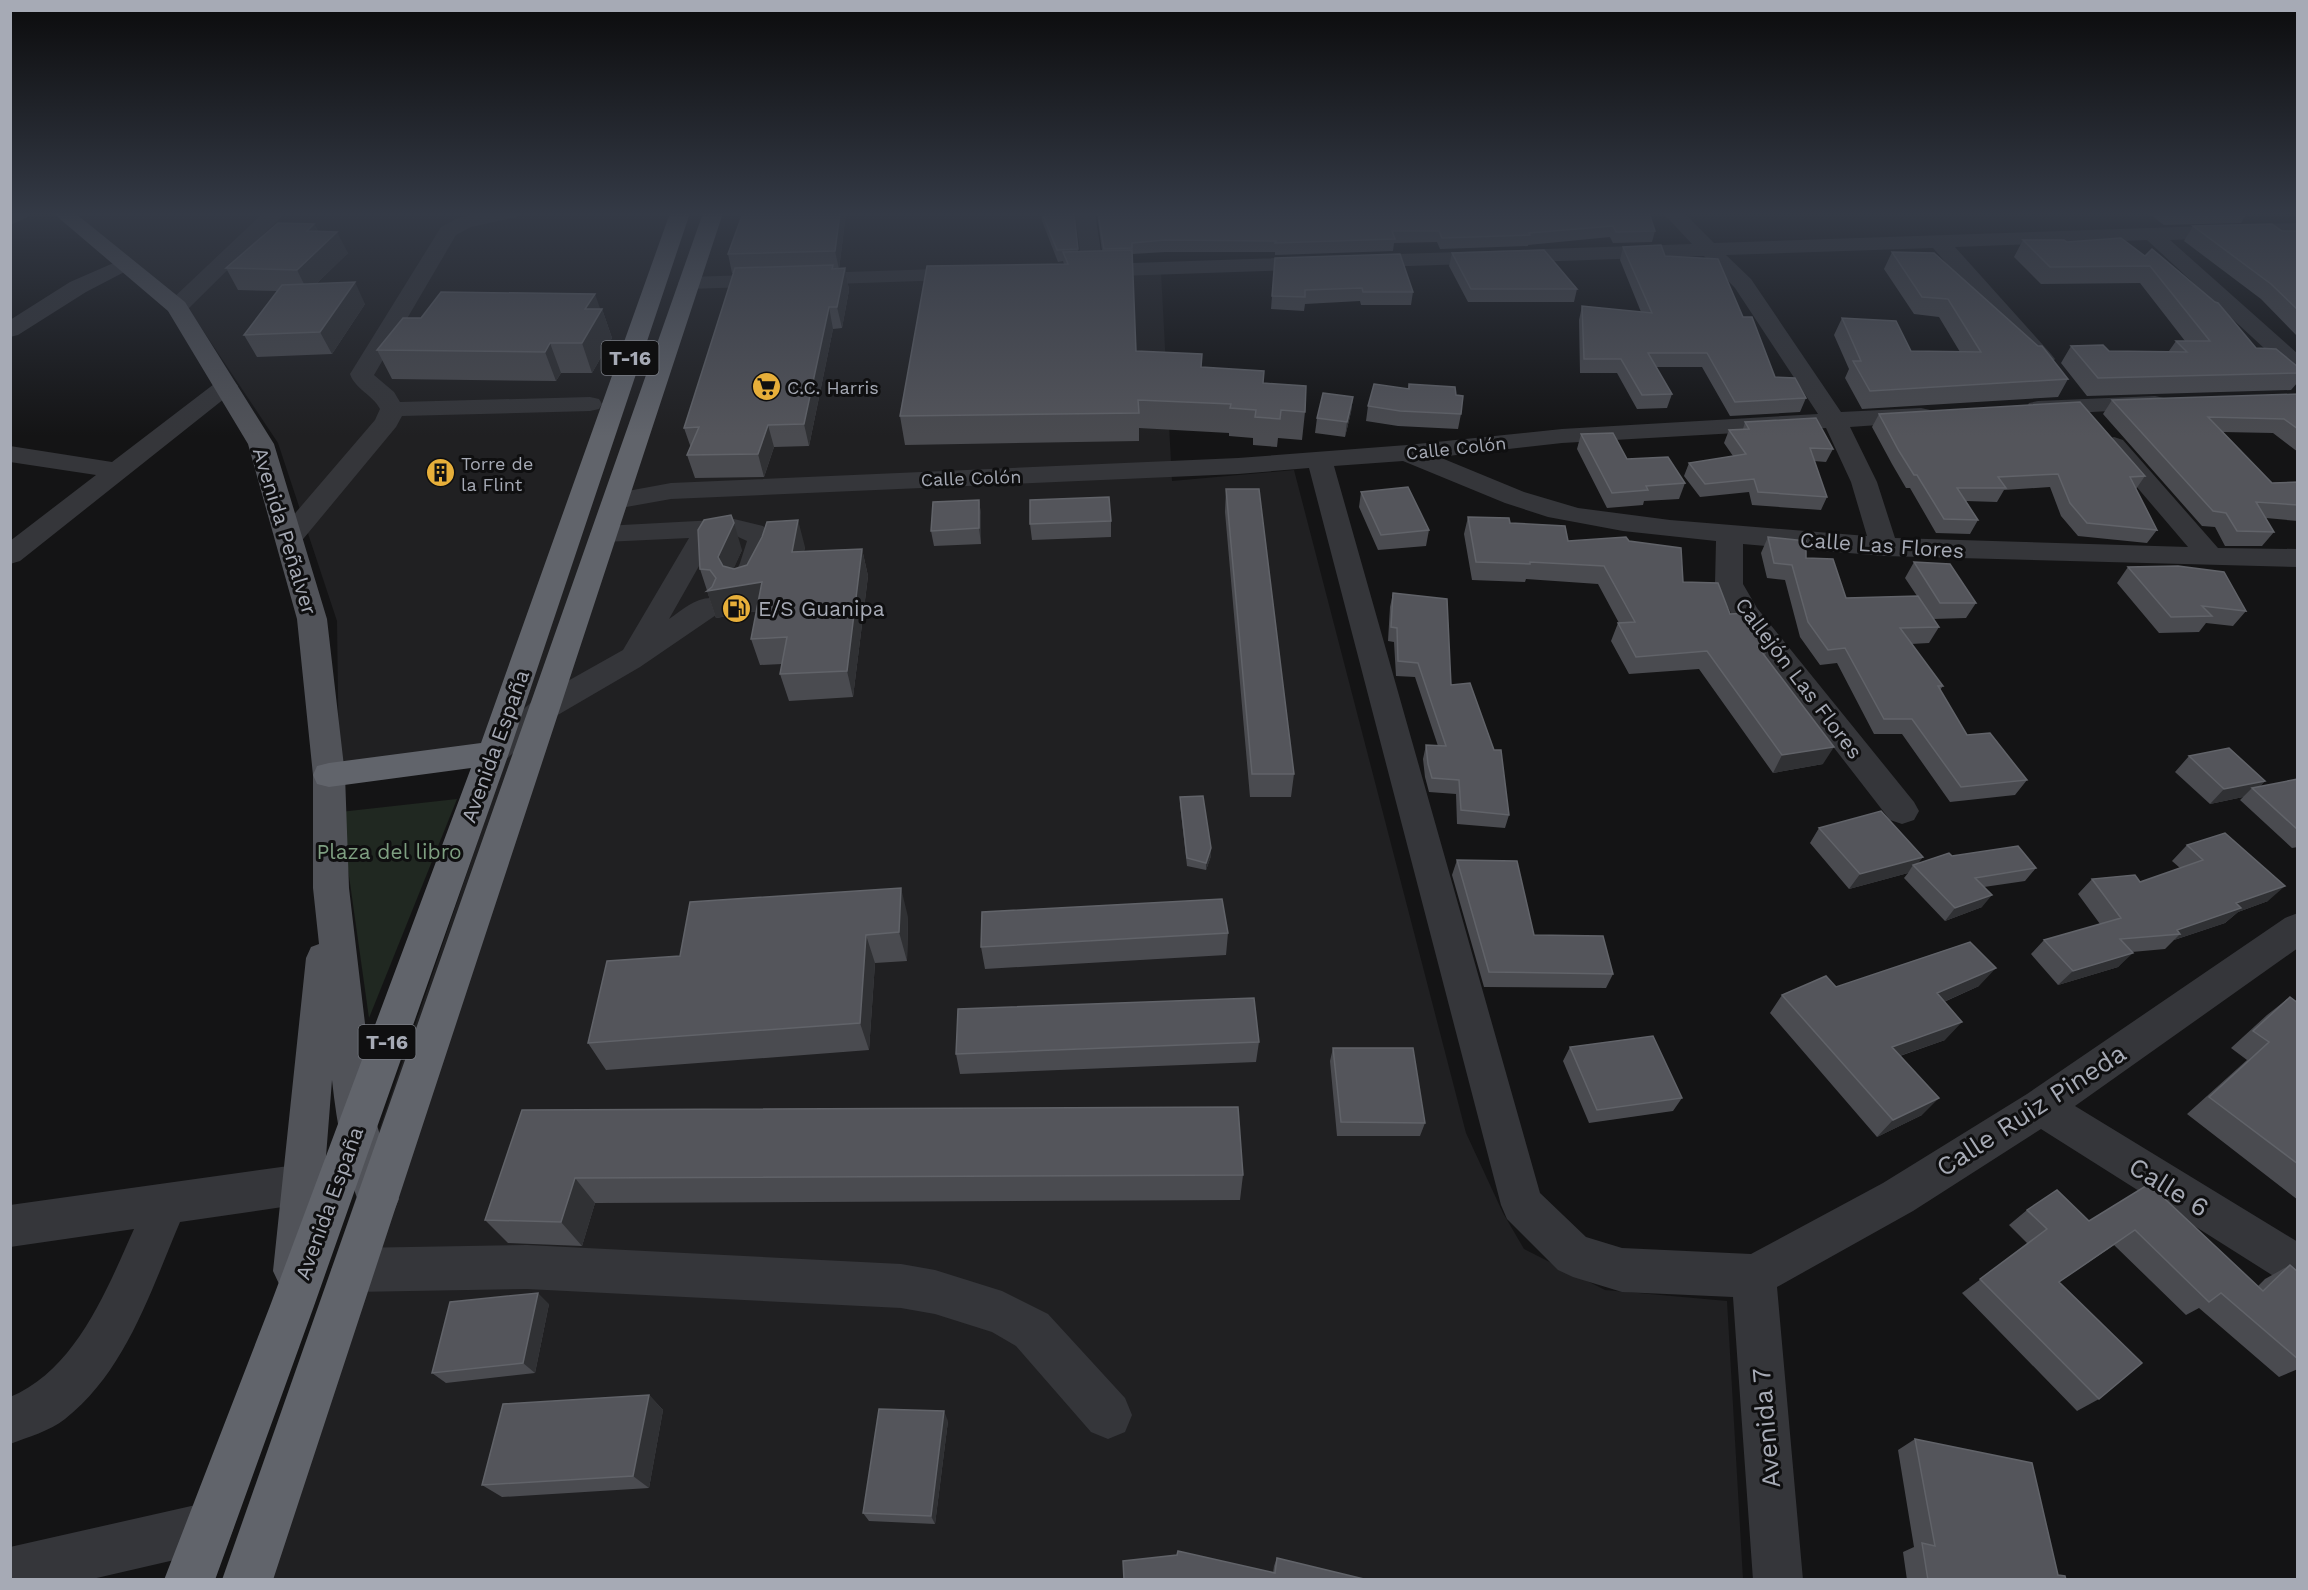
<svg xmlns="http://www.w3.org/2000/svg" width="2308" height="1590" viewBox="0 0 2308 1590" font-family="'Work Sans',sans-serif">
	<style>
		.built { fill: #202022 }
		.green { fill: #202821 }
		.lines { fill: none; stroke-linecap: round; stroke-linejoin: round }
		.minor { fill: #35363a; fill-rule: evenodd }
		.major { fill: #515359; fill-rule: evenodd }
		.highway { fill: #61646b; fill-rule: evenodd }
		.wall { fill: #4a4b50 }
		.shaded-wall { fill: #303134 }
		.building { fill: #54555b; stroke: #616369; stroke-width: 1.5 }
		.labels { text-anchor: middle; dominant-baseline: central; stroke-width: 6; stroke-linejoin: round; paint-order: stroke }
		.far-poi-label { font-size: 18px; fill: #a6aab5; stroke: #0f0f10; text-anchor: start }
		.far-street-label { font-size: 18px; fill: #a6aab5; stroke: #0f0f10 }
		.shield { fill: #0f0f10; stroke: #797c84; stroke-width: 1.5 }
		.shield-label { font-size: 20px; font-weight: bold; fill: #a6aab5 }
		.street-label { font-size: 21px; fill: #a6aab5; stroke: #0f0f10 }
		.poi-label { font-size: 21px; fill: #a6aab5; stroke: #0f0f10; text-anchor: start }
		.park-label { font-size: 21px; fill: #7e9f81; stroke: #0f0f10 }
		.near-street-label { font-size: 26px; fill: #a6aab5; stroke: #0f0f10 }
	</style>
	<rect width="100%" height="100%" fill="#141415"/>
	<path class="built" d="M72,213h1009l9,61 71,-2 11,209 122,-11 172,663 37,80 21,36 81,41 122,11 16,278h-1521l124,-352 164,-480 -171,21 -2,-147 -59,-178 -90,-135z"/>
	<path class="green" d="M457,799l-88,219 -29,-206z"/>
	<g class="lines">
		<path class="minor" d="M10,213h21l-3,4 -18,8z
			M263,213h22l-100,99 -8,2 -8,-2 -3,-5 3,-5z
			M480,213h40l-3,4 -46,10 -15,8 -82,140 20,17 6,10 190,-5 9,2 3,5 -3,5 -9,2 -188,5 -6,11 -97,117 -10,2 -10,-2 -4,-6 4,-6 96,-112 5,-11c-7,-14 -25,-20 -30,-35l91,-147 17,-9z
			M1075,213h20l8,51 589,-20 -29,-31h21l30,30 584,-20v12l-128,5 128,114v20l-8,-2 -143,-132 -192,7 96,107 4,5 -4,5 -8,2 -8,-2 -102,-116 -207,7 25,24 90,133 80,-4 9,2 3,5 -3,5 -9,2 -71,5 27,55 18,56 293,9 -87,-102 4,-5 9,-3 9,3 95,108 80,1v18l-414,-11 -141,-12v40l14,24 157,194 5,9 -5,9 -12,4 -12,-4 -155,-200 -20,-36 1,-43 -93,-10 -75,-14 -43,-14 -102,-42 -69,5 206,727 46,44 36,11 129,6 132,-71 144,-89 258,-176 13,-5v35l-223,158 223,136v47l-15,-7 -242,-153 -128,82 -136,76 26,293h-50l-20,-283 -111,-5 -49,-15 -15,-7 -51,-51 -6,-14 -192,-737 -71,6 -567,25 -56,10 -9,-2 -4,-6 4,-6 65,-12 567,-25 169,-13 155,-16 256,-15 -83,-126 -31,-32 -614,21 -7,-2 -4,-4 3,-4zM1826,428l25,54 16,54 -197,-16 -92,-12 -54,-16 -85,-35 123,-14z
			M125,258l7,2 4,4 -4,4 -46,24 -68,43 -8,2v-17l60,-38z
			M969,268l8,1 3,5 -3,5 -288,10 -8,-1 -3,-5 3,-5 8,-1z
			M226,379l8,2 4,5 -4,5 -214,170 -10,3v-23l86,-66 -86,-13v-16l102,16 106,-81z
			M2155,396l9,2 3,5 -3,5 -126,7 -9,-2 -3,-5 3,-5 9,-2z
			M734,519l29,7 12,13 -7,24 -14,27 -10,3 -10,-3 -4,-6 10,-21 7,-22 -13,-6 -18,1 -47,83c16,-11 30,-25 50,-20l4,7 -4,7 -79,54 -84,49 -52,45 -11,4 -11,-4 -5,-8 5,-8 52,-45 89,-50 66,-112 -85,4 -10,-2 -4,-6 4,-6 10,-2z
			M303,1164l15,6 6,14 -6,14 -15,6 -123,18c-29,68 -54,149 -115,197 -15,12 -37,18 -55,25v-47c66,-27 97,-108 124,-168l-124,18v-42z
			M527,1245l374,19 34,6 67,21 46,23 77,84 7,17 -7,17 -17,7 -17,-7 -75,-86 -24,-14 -57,-18 -34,-6 -374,-19 -174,3 -15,-7 -7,-15 7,-15 15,-7z
			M209,1502l18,7 7,18 -7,18 -18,7 -121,28h-78v-33z"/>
		<path class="major" d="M53,213h22l110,89 89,142 53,175 18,156 4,113 28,237 22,74 -6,14 -15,6 -15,-6c-18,-42 -26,-87 -31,-133l-15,191 -7,15 -15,7 -15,-7 -7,-15 33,-313 5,-11 8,-3 -6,-56v-113l-16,-156 -49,-175 -80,-133z"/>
		<path class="highway" d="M670,213h20l-181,540 -195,553 -99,274h-51l106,-274 201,-538 -142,19 -12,-3 -4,-9 4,-9 12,-3 152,-20z
			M703,213h20l-450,1367h-51z"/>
	</g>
	<path class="wall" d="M743,213h103l-7,56 6,-1 4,22 -7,38 -9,1 -24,117 -35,1 -10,30 -69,1 -8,-23 4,-7 -7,-20 50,-155h-2l-4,-19z
		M1041,213h33l4,38h24l-5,-38h552l6,18 -3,11 -39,1 -3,-6 -82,8v1l-88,3 -3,-7 -43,1 -1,8 -118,4v-3h-110l-33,2 4,97 127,32 42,29 -3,28 -24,-2 -1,9 -24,-2v-7l-24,-2v-3l-90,-5v13l-234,4 -5,-29 164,-152 -1,-3 -5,1 -16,-41z
		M2148,213h99l-6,10 -77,2z
		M314,224l4,7 30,22 -31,30 48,21 -33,50 -75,3 -13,-22 33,-44 -39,-1 -12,-22z
		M2193,226l105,5v106l-37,-38 -77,-58z
		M2121,238l135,110 42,19v15l-7,8 -204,6 -26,-33 10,-17 38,5h60l7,-10h9l-45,-58 -99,1 -27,-27 9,-17 44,2z
		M1623,247l42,9 78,61 32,60 31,21 -6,14 -70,4 -28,-49h-46l16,27 -5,14 -30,1 -20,-36h-37l-1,-53 3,-14 59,6 -21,-52z
		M1892,252l176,127 -10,18 -196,12 -17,-31 4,-9 -15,-34 8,-17 69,33 49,1 -21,-35 -25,-3 -30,-45z
		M1452,253l125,36 -3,13h-106l-19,-36z
		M1275,258l138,34 -2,13h-50l-1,-4 -55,3 -1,7 -33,-2z
		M602,309l10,29 -20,35h-31l-5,8 -164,-2 -15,-29 44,-32z
		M1409,384l47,11 5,19 -3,15 -60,-3 -32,-5 2,-15 40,-17z
		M2298,394v58l-25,-19 -50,-1 49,51 26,-1v39l-32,-3 8,14 -12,14h-37l-10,-19 -13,-1 -99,-112 9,-14z
		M1353,397l-2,15 -6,25 -30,-4 2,-15z
		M1879,414l266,62 -9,13 21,41 -10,13 -69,-7 -17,-20 -11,-29 -46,3 -7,12 -31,-1 12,19 -8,14 -34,-1 -26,-45h-4l-14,-24 -20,-37z
		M1745,422l88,27 -7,13 -12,-1 13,36 -6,13 -69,-5 -3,-13 -49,5 -16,-21 5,-13 44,-7 -9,-13 5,-13 14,-1z
		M1581,434l46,25 58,24 -6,16 -35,2 -1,4 -36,3 -30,-59z
		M1226,489l68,285 -3,23h-41l-25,-285z
		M1361,492l68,38 -3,16 -48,4 -19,-43z
		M979,500l2,15v29l-47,2 -3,-15z
		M1468,517l42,6 58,18h61l54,41 47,32 39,32 -4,9 58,109 -50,9 -74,-104 -70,5 -18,-33 7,-18h1l-21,-39 -72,-5 -1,3 -53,-2 -8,-46z
		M1111,521v16l-79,3 -2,-16z
		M1768,537l38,21 40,40 71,-2 -12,-18 9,-16 62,41 -10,15 -33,1 6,8 -10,16 -18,1 32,42 -3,4 27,45 60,45 -12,15 -65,7 -48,-68h-28l-37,-71 -17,2 -20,-28 -15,-57 -18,-2 -6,-25z
		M805,547l-1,4 58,-2 6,27 -15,121 -64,4 -9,-27 2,-10 -22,1 -9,-26 6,-28 -41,7 -16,-49 42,-19 -9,19z
		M2128,567l118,44 -13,15 -27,-3 -7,9 -40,1 -42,-50z
		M1393,593l58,92 58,130 -4,13 -48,-4 -1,-30 -27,-2 -4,-15 -2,-18 3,-14 12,1 -23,-69 -19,-1 -2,-34 -6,-1 2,-34z
		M2189,756l76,25 -6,6 39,-8v68l-6,1 -52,-48 3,-3 -33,7 -35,-32z
		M1180,797l31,51v8l-5,14 -19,-4 -7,-62z
		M1819,828l104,29 -6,7 35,-8 84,12 -11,13 -41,6 -2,20 -37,14 -41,-43 4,-5 -59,16 -39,-46z
		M2187,845l81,56 -30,11 -13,11 -51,17 -9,9 -33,3 -14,15 -60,18 -27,-31 13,-14 56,-16 -22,-30 14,-15 48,3 40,-14 -8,-7z
		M1457,860l77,75 79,39 -7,14 -122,-1 -32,-112z
		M908,917l-1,44 -32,2 -6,87 -263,20 -18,-27 92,-87z
		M1228,933l-2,22 -241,14 -4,-22z
		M1979,986l-35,16 1,38 -45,16 22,59 -45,22 -107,-124 12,-18 54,-8z
		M2290,997l8,6v197l-111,-86 60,-54 -16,-12 36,-33z
		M1259,1042l-3,20 -296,12 -4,-20z
		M1570,1047l112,51 -9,13 -84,12 -26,-62z
		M1333,1048l92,75 -5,13h-83l-7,-75z
		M522,1110l721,65 -3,25 -645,3 -13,43 -74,-3 -23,-23z
		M2149,1184l109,102 7,-7 25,-14 8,7v97l-19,8 -80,-69 -13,7 -72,-70 -55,37 40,117 -22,12 -115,-118 66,-49 -19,-19 18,-15 62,11z
		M549,1304l-14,69 -89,10 -14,-10z
		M649,1395l14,15 -14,78 -147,9 -20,-12z
		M948,1421l-13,103 -66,-3 -6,-8z
		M1915,1439l143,136 8,5h-159l-4,-28 11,-5 -16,-97z
		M1277,1558l91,22 -95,-7 1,-7z"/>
	<path class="shaded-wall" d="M840,213h6l-7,56 -4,-18z
		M314,224l10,20 13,-12 11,21 -40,39 -11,-22 10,-39z
		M845,268l4,22 -7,38 -5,-21z
		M355,282l10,22 -33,50 -12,-22z
		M595,294l6,17 1,-2 10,29 -20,35 -10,-30 3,-34z
		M829,307l4,22 -24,117 -5,-22z
		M550,343l11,30 -5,8 -11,-29z
		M1353,397l-2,15 -6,25 2,-15z
		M768,425l6,22 -10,30 -6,-23z
		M979,500l2,15v29l-2,-16z
		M798,520l7,27 -5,31 -8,-26z
		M734,523l8,27 -15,34 -9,-27z
		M862,549l6,27 -15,121 -6,-26z
		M762,582l8,27 -54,9 -9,-27z
		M1834,747l-11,17 -50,9 9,-18z
		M2265,781l-10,10 -3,-3 -9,9 -33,7 14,-15z
		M1211,848v8l-5,14v-7z
		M1923,857l-8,10 -2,-2 -5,8 -59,16 11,-15z
		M2285,886l-17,15 -30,11 -13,11 -51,17 6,-6 -3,-4 59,-27z
		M901,888l7,29 -1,44 -8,-29z
		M1992,895l-10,12 -37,14 10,-13z
		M866,935l9,28 -6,87 -9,-27z
		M2133,953l-15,14 -60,18 15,-14z
		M1996,968l-17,18 -58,26 16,-19z
		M1962,1022l-17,18 -69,24 16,-17z
		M1939,1098l-17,17 -45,22 16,-17z
		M575,1178l20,25 -13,43 -21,-24z
		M538,1293l11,11 -14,69 -12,-10z
		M649,1395l14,15 -14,78 -16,-12z
		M944,1411l4,10 -13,103 -4,-8z"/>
	<path class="building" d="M743,213h97l-5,38 -107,3z
		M1042,213h32l4,36 -21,1z
		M1098,213h551l6,18 -39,1 -3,-6 -84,7 1,2 -88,3 -3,-7h-47l3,8 -120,4 1,-2 -111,-1 -33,3v5l-28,1z
		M278,223l36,1 -7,7 30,1 -40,38 -71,-2z
		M2272,224l10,7h16v79l-27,-26 -78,-58z
		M2121,238l24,18 7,-7 63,53 3,1 38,45 20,1 22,18v6l-200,5 -27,-32 32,-1 6,6 78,1 -11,-11h34l-60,-75 -100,1 -27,-27h41l3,2z
		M1661,245l4,11 53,3 25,58h9l23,60 20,1 11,20 -71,4 -28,-49h-59l24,41 -30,1 -21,-36h-37l-2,-53 70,7 -29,-66z
		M1132,250l4,101 66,3 -1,13 63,4 -1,12 43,3 -1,26 -24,-2 -1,9 -25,-2 1,-7 -26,-2 1,-4 -93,-4 1,13 -239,3 27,-150 141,-2 -5,-12z
		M1544,250l33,39h-106l-19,-36z
		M1892,252l42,1 104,93h4l26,33 -198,12 -17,-30h8l-19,-43 54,3 15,30 70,1 -33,-53 -26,-2z
		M1400,254l13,38h-50l-1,-4 -57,2v7l-33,-1 3,-38z
		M833,265l-1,4 13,-1 -8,39h-8l-25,117 -36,1 -10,29 -71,1 12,-28 -15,1 51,-160z
		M355,282l-35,50 -76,3 38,-50z
		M441,292l154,2 -10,15h17l-20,34h-32l-5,9 -168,-2 26,-32h18z
		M1374,384l35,5v-5l46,3 1,8 7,1 -2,18 -61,-3 -32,-5z
		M1323,393l30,4 -6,25 -30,-4z
		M2298,394v35l-14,-10 -76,-2 64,66 26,-1v23l-42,-3 18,30 -37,-1 -11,-18 -13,-2 -101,-111z
		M2080,402l65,74 -15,1 27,53 -70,-7 -17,-20 -12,-29 -60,3 8,11h-49l21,32 -34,-1 -27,-44h-3l-15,-24 -20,-37z
		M1816,418l17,31 -23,-1 17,49 -69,-5 -4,-13 -49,5 -16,-21 57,-9 -17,-24 20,-1 -4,-7z
		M1613,433l14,26 41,-2 17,26 -39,3 2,4 -36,3 -31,-59z
		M1408,487l21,43 -48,5 -20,-43z
		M1226,489h33l35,285h-42z
		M1109,497l2,24 -81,3v-24z
		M979,500v28l-48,3 2,-29z
		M731,515l3,8 -16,34 5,9 11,3 13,-4 15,-28 5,-15 31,-2 -6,32 70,-3 -15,122 -67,3 7,-37 -36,2 11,-57 -55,9 5,-4 4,-9 -6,-8 -10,-1 -2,-39 6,-10z
		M1468,517l41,1 1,5 55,3 3,15 58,-4 3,4 52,7 2,34 35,1 12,31 18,-1 21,33 -11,1 76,100 -52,8 -75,-104 -71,6 -18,-34 17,-1 -31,-56 -74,-4v2l-54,-2z
		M1768,537l38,4v17l27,1 13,39 72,-2 21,31 -39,1 43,58h-5l29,49 23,-2 37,47 -66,7 -49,-68h-28l-39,-71 -17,2 -20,-28 -16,-57 -18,-2z
		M1914,562l36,2 26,39h-36z
		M2178,566l46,6 22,39 -44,-5 10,10 -41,1 -43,-50z
		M1393,593l54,6 4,86 19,-2 24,67h7l8,65 -48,-5 -2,-30 -27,-2 -4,-14 -2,-19 20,1 -28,-83 -20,-2 -1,-33 -6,-1z
		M2229,748l36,33 -41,8 -35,-33z
		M2298,779v51l-46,-42z
		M1203,796l8,52 -5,15 -19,-5 -7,-61z
		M1881,811l42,46 -63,17 -41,-46z
		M2225,833l60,53 -49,17 5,5 -64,22 3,4 -60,5 13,14 -60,18 -29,-31 77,-22 -29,-39 43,-4 5,7 63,-22 -16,-15z
		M2018,846l18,22 -61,10 17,17 -37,13 -42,-43 36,-12 3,3z
		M1457,860l60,1 17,74 69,1 10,38 -124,-2z
		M901,888l-2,44 -33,3 -6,88 -272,20 19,-82 73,-5 10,-54z
		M1222,899l6,34 -247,14 1,-35z
		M1970,942l26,26 -59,25 25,29 -70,25 47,51 -46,22 -111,-125 44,-19 10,11z
		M2290,997l8,6v161l-89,-67 60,-55 -16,-11z
		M1254,998l5,44 -303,12 2,-45z
		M1653,1036l29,62 -85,12 -27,-63z
		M1333,1048h80l12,75 -84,-1z
		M1238,1107l5,68 -668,3 -14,44 -76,-2 37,-110z
		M2149,1184l114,107 27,-26 8,7v87l-77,-66 -12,9 -74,-72 -76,52 83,81 -43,36 -119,-120 67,-50 -20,-19 30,-20 32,31z
		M538,1293l-15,70 -91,10 18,-71z
		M649,1395l-16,81 -151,9 21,-81z
		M879,1409l65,2 -13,105 -68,-3z
		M1915,1439l117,24 26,112 7,1 1,4h-138l-6,-37 13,3z
		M1178,1551l97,22 2,-15 91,22h-244l-1,-19 54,-6z"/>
	<linearGradient id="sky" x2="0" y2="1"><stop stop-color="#0b0b0c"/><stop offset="0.49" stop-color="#343a46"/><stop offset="1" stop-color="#343a46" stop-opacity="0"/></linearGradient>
	<rect width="2308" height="436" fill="url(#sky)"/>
	<defs>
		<symbol id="supermarket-disc" viewBox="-11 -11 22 22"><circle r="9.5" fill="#e7af3a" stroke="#0f0f10"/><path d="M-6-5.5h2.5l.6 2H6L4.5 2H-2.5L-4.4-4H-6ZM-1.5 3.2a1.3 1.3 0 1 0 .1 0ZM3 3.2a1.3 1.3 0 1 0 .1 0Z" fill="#111"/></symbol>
		<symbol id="building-disc" viewBox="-11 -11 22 22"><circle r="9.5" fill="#e7af3a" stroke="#0f0f10"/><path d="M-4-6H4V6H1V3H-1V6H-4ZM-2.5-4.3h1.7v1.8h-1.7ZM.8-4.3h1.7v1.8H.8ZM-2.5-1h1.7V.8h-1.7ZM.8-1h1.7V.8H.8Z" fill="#111"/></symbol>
		<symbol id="fuel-disc" viewBox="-11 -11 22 22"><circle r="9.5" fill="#e7af3a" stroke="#0f0f10"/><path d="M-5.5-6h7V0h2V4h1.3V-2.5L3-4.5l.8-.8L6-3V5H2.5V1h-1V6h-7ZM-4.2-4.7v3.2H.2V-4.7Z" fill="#111"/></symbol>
	</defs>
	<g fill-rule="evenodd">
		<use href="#supermarket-disc" x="750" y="370" width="33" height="33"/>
		<use href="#building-disc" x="424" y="456" width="33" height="33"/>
		<use href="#fuel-disc" x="720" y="592" width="33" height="33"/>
	</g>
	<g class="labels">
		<g class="far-poi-label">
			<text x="787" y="387">C.C. Harris</text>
			<text x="461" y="463">Torre de<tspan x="461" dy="21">la Flint</tspan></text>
		</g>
		<g class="far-street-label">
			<text transform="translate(1456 448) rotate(-6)">Calle Colón</text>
			<text transform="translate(971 478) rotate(-2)">Calle Colón</text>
		</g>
		<g class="shield">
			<rect x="601.5" y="341" width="57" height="34" rx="4.5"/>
			<rect x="358.5" y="1025" width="57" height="34" rx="4.5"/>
		</g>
		<g class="shield-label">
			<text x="630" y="358">T-16</text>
			<text x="387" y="1042">T-16</text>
		</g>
		<g class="street-label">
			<text transform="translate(285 531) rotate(73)">Avenida Peñalver</text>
			<text transform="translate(1882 545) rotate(4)">Calle Las Flores</text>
			<text transform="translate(1799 678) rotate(53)">Callejón Las Flores</text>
			<text transform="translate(495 746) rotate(-70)">Avenida España</text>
			<text transform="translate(329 1203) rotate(-70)">Avenida España</text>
		</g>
		<g class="poi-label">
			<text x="758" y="608">E/S Guanipa</text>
		</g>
		<g class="park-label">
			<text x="389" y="851">Plaza del libro</text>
		</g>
		<g class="near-street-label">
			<text transform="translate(2031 1110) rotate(-33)">Calle Ruiz Pineda</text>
			<text transform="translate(2169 1187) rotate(32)">Calle 6</text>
			<text transform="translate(1766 1428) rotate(-95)">Avenida 7</text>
		</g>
	</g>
	<rect width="2308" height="1590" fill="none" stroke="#a6aab5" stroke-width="24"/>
</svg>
